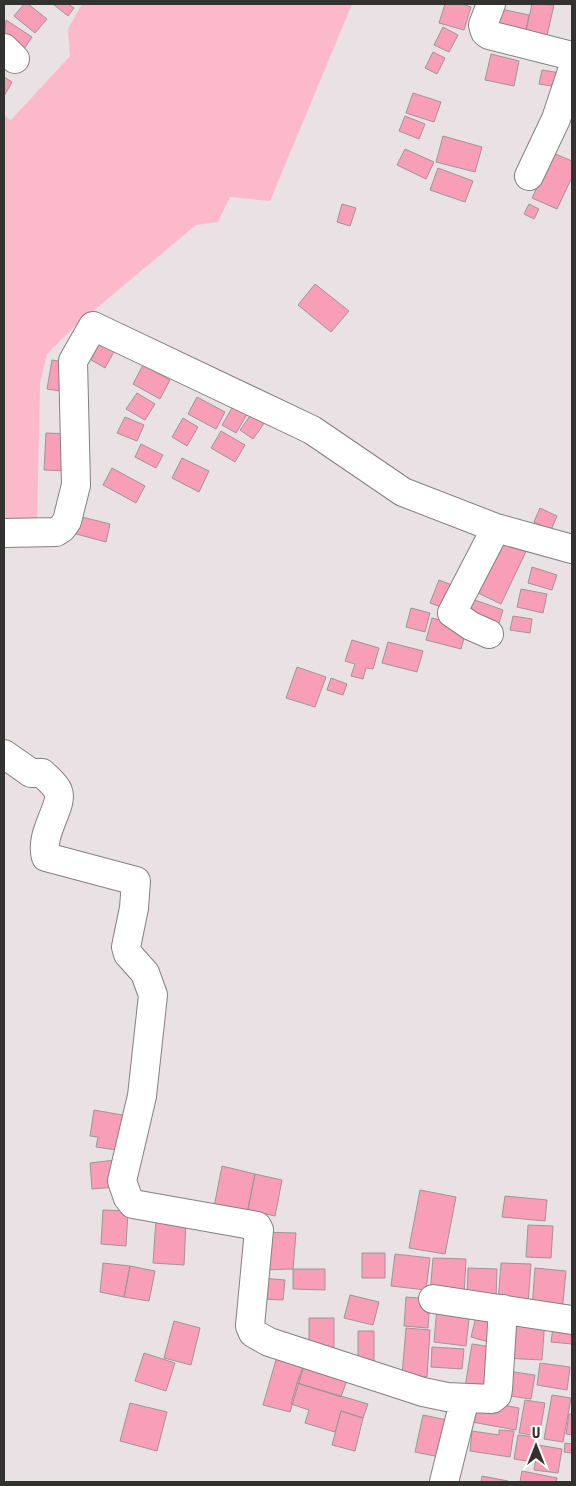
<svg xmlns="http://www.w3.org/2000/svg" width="576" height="1486" viewBox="0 0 576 1486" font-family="'Asap Condensed',sans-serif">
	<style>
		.green { fill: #fcb9ca }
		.building { fill: #f99eb7; stroke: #9d9698 }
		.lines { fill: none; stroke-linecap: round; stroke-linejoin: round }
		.minor-casing { stroke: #867f80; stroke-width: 30 }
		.minor { stroke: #fff; stroke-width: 28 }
	</style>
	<rect width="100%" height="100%" fill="#e9e1e3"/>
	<path class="green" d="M82,4h270l-82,197 -40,-4 -12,25 -22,3 -122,102 -27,27 -7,29 -3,143 -33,-1v-409l7,4 59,-64 -2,-27z"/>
	<path class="building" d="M24,4h4l19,15 -12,14 -21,-17z
		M53,4h15l6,4 -6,8z
		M445,4h17l9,3 -7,23 -25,-7z
		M532,4l22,1 -9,39 -21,-4z
		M501,9l28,6 -5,25 -28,-6z
		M6,20l26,17 -10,15 -18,-13z
		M443,27l15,8 -9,17 -15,-7z
		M433,52l12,6 -8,16 -12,-6z
		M491,54l28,7 -5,25 -29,-6z
		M542,70l19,3 -3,14 -19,-3z
		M4,77l8,5 -8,14z
		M413,93l28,9 -7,20 -28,-9z
		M405,116l20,8 -6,15 -20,-8z
		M443,136l39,11 -7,25 -39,-10z
		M405,149l29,13 -8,17 -29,-14z
		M553,153l19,8v16l-15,32 -25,-11z
		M438,168l35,13 -8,21 -35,-12z
		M342,204l14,4 -6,18 -13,-4z
		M529,204l10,5 -5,10 -10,-5z
		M315,284l34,27 -18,21 -33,-27z
		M100,336l17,10 -12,22 -17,-10z
		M52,360l19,3 -5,29 -19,-3z
		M143,365l27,15 -10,19 -27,-15z
		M137,393l18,11 -10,16 -19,-11z
		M197,397l28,15 -9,17 -28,-15z
		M235,403l14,8 -13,22 -14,-8z
		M252,413l13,9 -12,17 -13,-9z
		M125,417l19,8 -7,16 -20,-8z
		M183,418l15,9 -11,19 -15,-9z
		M221,431l24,14 -10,17 -24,-14z
		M46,433l24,1 -2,37 -24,-1z
		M141,444l22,11 -7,13 -21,-11z
		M182,458l27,13 -10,21 -27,-14z
		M112,468l33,18 -9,17 -33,-18z
		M540,508l17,8 -6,14 -17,-8z
		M74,515l36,9 -4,18 -37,-10z
		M503,530l27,13 -29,61 -27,-13z
		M532,567l25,8 -5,15 -24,-7z
		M439,580l13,5 -8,23 -14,-5z
		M521,589l26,5 -4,19 -26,-6z
		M469,598l34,12 -5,16 -34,-13z
		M411,608l19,5 -5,19 -19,-5z
		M513,616l19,3 -2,14 -20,-3z
		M432,618l35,9 -6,22 -35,-9z
		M352,640l27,8 -6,21 -7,-1 -3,11 -12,-3 4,-12 -10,-3z
		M388,642l35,9 -6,21 -35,-9z
		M297,667l29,10 -11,30 -29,-9z
		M331,678l16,6 -4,11 -16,-5z
		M94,1110l34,6 -5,35 -27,-4 2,-10 -8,-1z
		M115,1160l2,27 -25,2 -2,-26z
		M222,1166l33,8 -9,44 -33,-6z
		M255,1174l27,6 -7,36 -27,-6z
		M420,1190l36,7 -11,57 -36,-6z
		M505,1196l42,4 -2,21 -43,-4z
		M103,1210l25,1 -2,35 -25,-2z
		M156,1219l30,2 -2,44 -31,-2z
		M528,1225l25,1 -2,32 -25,-1z
		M261,1232l35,1 -3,36 -33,1z
		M362,1253h23v25h-23z
		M395,1254l35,4 -4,32 -35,-4z
		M433,1258l33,1 -2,37 -34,-2z
		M103,1263l27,3 -6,31 -24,-5z
		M501,1263l30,1 -3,40 -30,-1z
		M130,1266l25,5 -6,30 -25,-4z
		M468,1268l29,1 -1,29h-29z
		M535,1268l31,3 -4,41 -30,-3z
		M293,1269h32v21l-32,-1z
		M261,1278l24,2 -2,20 -24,-1z
		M350,1295l29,7 -6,23 -29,-7z
		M406,1297l24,2 -2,29 -24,-2z
		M437,1307l33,3 -4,36 -32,-4z
		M478,1309l21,5 -7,29 -21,-6z
		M506,1315l39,3 -3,42 -39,-2z
		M309,1318h25v35h-25z
		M554,1320l18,3v21l-21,-2z
		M174,1321l26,7 -9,37 -27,-7z
		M406,1328l24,2 -3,47 -25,-2z
		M358,1331h16v36h-16z
		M472,1344l26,4 -7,43 -26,-4z
		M432,1347l32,2 -2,20 -31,-2z
		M144,1353l31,10 -9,28 -31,-10z
		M278,1353l28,6 -16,53 -27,-7z
		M306,1359l43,15 -8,23 -44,-14z
		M540,1363l30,4 -3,23 -30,-5z
		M507,1371l28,4 -4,24 -28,-4z
		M297,1383l71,21 -5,14 -22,-7 -6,21 -30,-9 4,-13 -18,-6z
		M552,1395l19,3 -8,44 -19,-3z
		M475,1400l44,8 -3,22 -44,-8z
		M525,1400l20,3 -6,33 -20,-3z
		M130,1403l37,9 -10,39 -37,-10z
		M341,1411l22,7 -8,33 -23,-6z
		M569,1414h3v21l-6,-1z
		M423,1415l29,6 -7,37 -30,-6z
		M499,1430l15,1 -4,26 -40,-6 2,-20 27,4z
		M518,1435l19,2 -4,25 -19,-3z
		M565,1443l7,1v13v-4l-8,-1z
		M538,1445l24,4 -4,24 -24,-3z
		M522,1471l35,7 -1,4h-36z
		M482,1476l26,5v1h-27z"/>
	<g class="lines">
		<defs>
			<path id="minor" d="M491,4l-8,21 2,7 4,3 83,21
				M4,48l11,11
				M529,176l27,-57 16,-48
				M4,533l52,-1 6,-4 5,-7 9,-36 -3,-124 20,-35 219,104 91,62 93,36 76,21
				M489,634l-18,-8 -19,-13 44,-85
				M4,754l27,19h11c6,6 13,11 16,18 6,15 -19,42 -12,66l90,24 -2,27 -8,39 2,7 17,19 8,22 -11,101 -20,85 6,17 5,6 124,22 2,4 -9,96 3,7 16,9 154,50 24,5 45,2 5,-4 1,-6 5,-80
				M433,1299l139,21
				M444,1482l21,-84"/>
		</defs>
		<use href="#minor" class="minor-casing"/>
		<use href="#minor" class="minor"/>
	</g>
	<rect width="576" height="1486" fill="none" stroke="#343131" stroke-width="10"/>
	<g transform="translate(536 1446)" stroke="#ffffff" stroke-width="4" paint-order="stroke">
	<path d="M0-4L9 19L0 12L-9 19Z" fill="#343131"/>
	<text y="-8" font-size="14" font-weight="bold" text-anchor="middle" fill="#343131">U</text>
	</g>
</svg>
